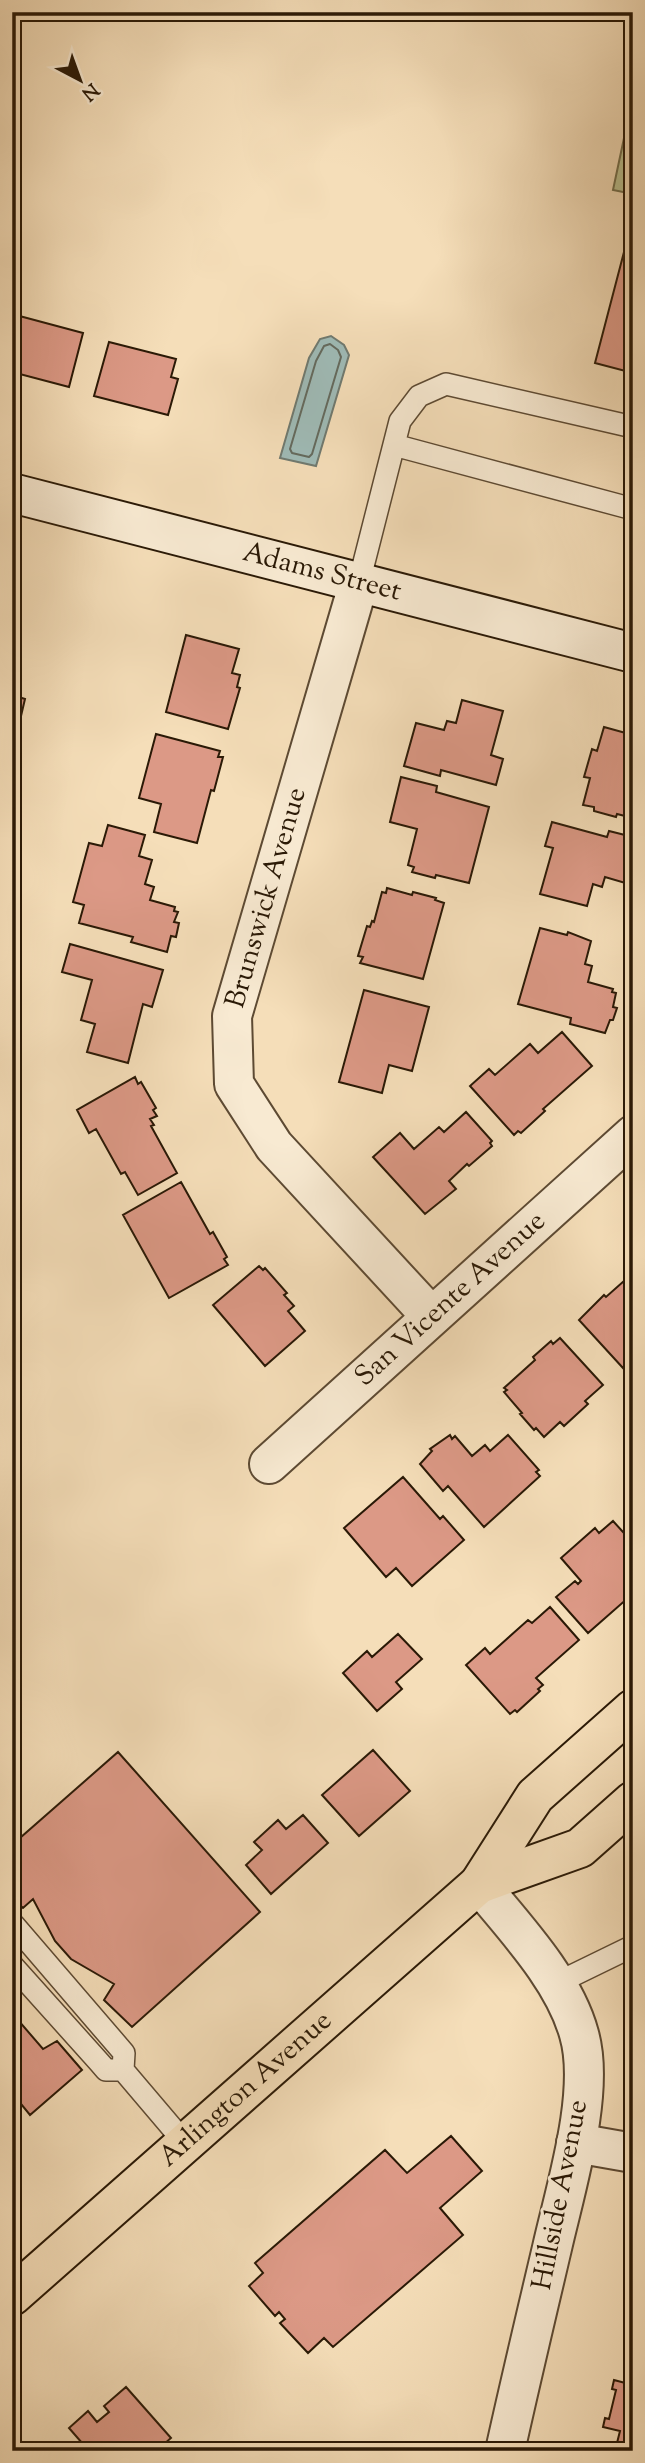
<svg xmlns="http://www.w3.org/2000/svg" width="645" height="2463" viewBox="0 0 645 2463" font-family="'Sorts Mill Goudy',serif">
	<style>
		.green { fill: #bac291; stroke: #726e4c; stroke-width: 2 }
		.water { fill: #9fbbb7; stroke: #707a70; stroke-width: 2 }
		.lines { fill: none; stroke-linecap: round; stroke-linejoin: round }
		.shore { stroke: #646a5e; stroke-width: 2 }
		.building { fill: #dc9986; stroke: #2a1906; stroke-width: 2 }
		.service-casing { stroke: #5d4a33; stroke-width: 24 }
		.minor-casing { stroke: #5d4a33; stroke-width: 42 }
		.tertiary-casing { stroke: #5d4a33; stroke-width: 42 }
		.secondary-casing { stroke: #2a1906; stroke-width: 42 }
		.primary-casing { stroke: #2a1906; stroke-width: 42 }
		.service { stroke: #f8ead2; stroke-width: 21 }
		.minor { stroke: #f8ead2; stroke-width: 38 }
		.tertiary { stroke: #f8ead2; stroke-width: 38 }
		.secondary { stroke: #f8ead2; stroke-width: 38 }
		.primary { stroke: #f5deb9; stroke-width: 38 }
		.labels { text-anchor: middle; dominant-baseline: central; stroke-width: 6; stroke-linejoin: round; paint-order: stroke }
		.street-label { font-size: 28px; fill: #2a1906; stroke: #f8ead2 }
	</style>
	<rect width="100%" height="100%" fill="#f5deb9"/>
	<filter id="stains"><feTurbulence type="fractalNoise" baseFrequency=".00286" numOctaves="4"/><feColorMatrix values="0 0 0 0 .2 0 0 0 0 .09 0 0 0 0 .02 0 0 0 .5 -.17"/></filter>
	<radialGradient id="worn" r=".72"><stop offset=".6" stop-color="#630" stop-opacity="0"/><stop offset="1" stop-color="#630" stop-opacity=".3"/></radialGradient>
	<path class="green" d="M627,124l6,1v69l-20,-4z"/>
	<path class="water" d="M331,336l13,9 5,10 -33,111 -36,-8 29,-100 11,-19z"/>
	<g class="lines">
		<path class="shore" d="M330,344l8,6 3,7 -29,97 -3,3 -17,-4 -2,-4 26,-88 8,-15z"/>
	</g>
	<path class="building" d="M624,252l9,3v118l-38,-10z
		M12,314l71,19 -14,54 -57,-15z
		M109,342l67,17 -5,18 7,2 -10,36 -74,-19z
		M186,635l53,14 -7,24 8,2 -3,12 3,1 -12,41 -62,-17z
		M12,695l13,4 -4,17 -9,-2z
		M462,700l41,11 -12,44 12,4 -7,26 -55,-15 -1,6 -36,-10 12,-43 28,7 3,-9 9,2z
		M604,727l29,8v83l-16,-4 -1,3 -22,-6v-4l-11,-2 7,-27 -6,-1 8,-28 5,2z
		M156,734l64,17 -2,6h5l-9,34 -3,-1 -14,53 -43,-11 7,-28 -22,-6z
		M401,777l36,9 -1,6 53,15 -20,76 -33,-8 -1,3 -23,-6 2,-5 -6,-2 9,-36 -27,-7z
		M552,822l55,15 2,-6 24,6 -1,48 -27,-8 -3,10 -9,-3 -6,22 -47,-12 13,-46 -8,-2z
		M108,825l37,10 -6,21 13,4 -7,24 9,3 -4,13 25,7 -1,4 4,1 -4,10 5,1 -3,14 -5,-1 -4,16 -36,-10 2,-5 -54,-14 5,-18 -11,-3 16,-59 13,3z
		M387,888l25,7 1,-3 23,6 -1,2 9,3 -21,76 -63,-16 3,-6 -5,-1 9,-30 3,1 2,-6 2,1 8,-30 4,1z
		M540,928l27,7 1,-3 23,9 -6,23 7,2 -4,16 25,7 -1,3 4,1 -3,14 4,1 -4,12h-3l-5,13 -35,-9 1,-6 -53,-14z
		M70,944l93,26 -11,37 -9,-3 -15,59 -41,-11 8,-28 -14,-4 11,-40 -30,-8z
		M364,990l65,17 -17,64 -23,-6 -7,28 -43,-11z
		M562,1032l30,34 -49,43 2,2 -24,22 -3,-2 -4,4 -44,-49 19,-17 6,6 35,-31 8,9z
		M135,1077l3,7 3,-2 15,26 -3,2 4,6 -7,3 4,6 -3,1 26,47 -39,22 -13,-23 -4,2 -25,-45 -7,4 -12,-23z
		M466,1112l26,29 -2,2 2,3 -23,20 -2,-2 -18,17 7,8 -31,25 -52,-57 27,-24 14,16 25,-22 5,5z
		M181,1182l29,52 3,-2 14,25 -3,2 4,6 -59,33 -46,-83z
		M259,1266l4,4 2,-2 22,25 -3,2 10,11 -6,5 17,20 -40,35 -52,-61z
		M633,1273v86l-10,9 -44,-48 25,-25 2,2z
		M560,1338l43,47 -18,16 3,3 -24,22 -4,-4 -16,15 -8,-9 -2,2 -14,-16 2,-1 -18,-21 3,-2 -3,-2 31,-28 -2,-3 18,-16 2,3z
		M450,1435l2,4 3,-3 17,20 13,-11 5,6 18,-16 31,35 -3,2 4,4 -56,51 -36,-41 -5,5 -23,-27 12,-13 -2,-2z
		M403,1477l37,42 3,-3 21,24 -52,46 -16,-18 -10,9 -42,-49z
		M613,1521l20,22v53l-3,2 -1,-1 -41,36 -32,-36 19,-16 3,3 3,-3 -20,-23 34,-30 4,5z
		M550,1607l29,33 -43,38 7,7 -5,4 2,2 -23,21 -2,-2 -5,4 -44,-49 19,-17 5,6 38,-34 4,3z
		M398,1634l24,25 -26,23 6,7 -25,22 -34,-38 24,-22 5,6z
		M373,1750l37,41 -51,45 -37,-41z
		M118,1752l142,160 -128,115 -28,-27 10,-16 -43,-25 -16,-18 -22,-42 -10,9 -11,-10v-53z
		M303,1815l25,28 -57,51 -25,-29 16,-15 -8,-8 24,-22 8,9z
		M12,2013l31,36 14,-8 25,29 -52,45 -18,-22z
		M451,2136l31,35 -42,37 23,27 -130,112 -9,-9 -16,15 -28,-30 5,-4 -6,-7 -4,4 -26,-30 14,-13 -8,-10 130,-113 22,23z
		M614,2380l19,5v66h-18l5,-20 -17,-4 2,-9 4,1 7,-29 -4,-1z
		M126,2387l45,51 -15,13h-67l-20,-23 19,-17 9,11 12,-10 -5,-6z"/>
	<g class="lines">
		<defs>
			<path id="service" d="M394,445l239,64
				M359,582l41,-161 19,-25 27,-12 187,43
				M12,1925h2l110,128 -1,17 62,73
				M12,1965l87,97 7,8h17
				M555,1984l78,-38"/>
			<g id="minor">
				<path d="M359,582l-127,434 2,68 40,62 157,170"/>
				<path id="s1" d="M269,1464l364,-329"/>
				<path d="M576,2143l57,10"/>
			</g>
			<path id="tertiary" d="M479,1884c36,44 85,95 100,150 17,58 -14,156 -27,214 -16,68 -32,135 -47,203"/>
			<g id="secondary">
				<path id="s2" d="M12,493l621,160"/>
			</g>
			<g id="primary">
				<path d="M479,1884l101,-36 53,-47"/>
				<path id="s3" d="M12,2296l467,-412 56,-88 98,-87"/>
			</g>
		</defs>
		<use href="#service" class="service-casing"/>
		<use href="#minor" class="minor-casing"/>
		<use href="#tertiary" class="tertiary-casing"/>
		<use href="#secondary" class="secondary-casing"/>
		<use href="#primary" class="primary-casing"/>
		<use href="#service" class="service"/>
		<use href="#minor" class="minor"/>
		<use href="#tertiary" class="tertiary"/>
		<use href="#secondary" class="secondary"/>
		<use href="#primary" class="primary"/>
	</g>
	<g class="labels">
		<g class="street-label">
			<text stroke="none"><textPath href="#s2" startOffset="320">Adams Street</textPath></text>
			<text transform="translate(267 898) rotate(-74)">Brunswick Avenue</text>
			<text stroke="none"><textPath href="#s1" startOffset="245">San Vicente Avenue</textPath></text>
			<text stroke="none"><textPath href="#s3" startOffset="312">Arlington Avenue</textPath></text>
			<text transform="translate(561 2195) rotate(-79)">Hillside Avenue</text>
		</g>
	</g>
	<rect width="645" height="2463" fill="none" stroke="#f5deb9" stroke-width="42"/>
	<rect x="14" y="14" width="617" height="2435" fill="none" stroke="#2a1906" stroke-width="3.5"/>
	<rect x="21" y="21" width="603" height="2421" fill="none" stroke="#2a1906" stroke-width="2"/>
	<g transform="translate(80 80) rotate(139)" stroke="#f8ead2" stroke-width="5" paint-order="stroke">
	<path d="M0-5L12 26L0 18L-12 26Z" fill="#2a1906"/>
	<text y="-10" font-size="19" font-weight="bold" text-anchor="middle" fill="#2a1906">N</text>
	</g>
	<rect width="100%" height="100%" filter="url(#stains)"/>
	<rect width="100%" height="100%" fill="url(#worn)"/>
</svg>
